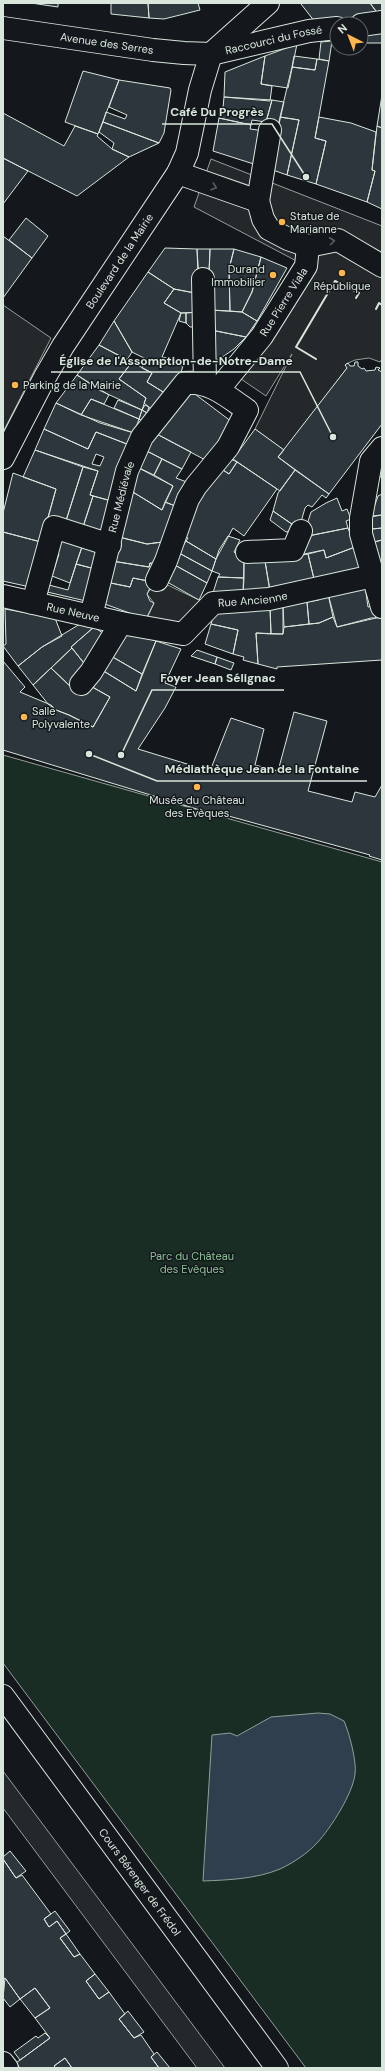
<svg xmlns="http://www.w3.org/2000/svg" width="385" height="2071" font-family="'DM Sans',sans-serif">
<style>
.green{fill:#1a2d24;stroke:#939e99}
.parking{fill:#24282b;stroke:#939e99}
.water{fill:#2f3f4d;stroke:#939e99}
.building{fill:#2c363c;stroke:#d8e6dc;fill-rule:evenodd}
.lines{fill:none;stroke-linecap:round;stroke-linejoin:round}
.minor-casing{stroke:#d8e6dc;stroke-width:24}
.minor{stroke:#14181c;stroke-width:22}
.wall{stroke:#d8e6dc;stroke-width:2}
.oneway{stroke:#59605f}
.poi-dot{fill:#ffb74d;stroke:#14181c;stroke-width:1.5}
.labels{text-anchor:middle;stroke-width:3;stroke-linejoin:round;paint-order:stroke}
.street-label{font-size:11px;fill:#d8e6dc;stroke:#14181c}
.poi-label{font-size:11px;fill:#d8e6dc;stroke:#14181c;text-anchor:start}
.park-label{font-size:11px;fill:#8ac095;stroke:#14181c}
.leader{fill:none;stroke:#d8e6dc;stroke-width:1.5}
.callout-dot{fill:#d8e6dc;stroke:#14181c;stroke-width:1.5}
.callout-label{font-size:12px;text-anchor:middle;font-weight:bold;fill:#d8e6dc;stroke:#14181c;stroke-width:3;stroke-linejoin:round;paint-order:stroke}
</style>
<rect width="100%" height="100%" fill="#14181c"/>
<path class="green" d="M3,755l379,107v1206h-76l-303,-405z"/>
<path class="parking" d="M211,159l171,67v133l-2,3 -11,-4 -14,2 -9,4 1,4 -63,82 -29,-21 37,-75 -26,42 -25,-17 65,-113 -112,-59z
M3,305l48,33 -48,94z
M157,580l42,20 14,3 -30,31 -40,-7 11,-24 -7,-9z
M3,1771l222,297h-28l-194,-260z"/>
<path class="water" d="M318,1713l12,1 14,7c5,11 13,41 11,53 -2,19 -24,54 -38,69 -9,10 -24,20 -37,26 -24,10 -52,11 -77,12l9,-146 18,-2 7,3 34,-19z"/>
<path class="building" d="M31,3h27v4z
M111,3h37l1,15 -38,-4z
M148,3h50l2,7 -36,9 -15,-1z
M303,3h67l8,11 -63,8 -14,-18z
M370,3h12v10l-4,1z
M382,31v12h-21v-9z
M332,41l-3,20 -10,-2 2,-17z
M297,44l-9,44 -27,-4 4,-28z
M265,56l-4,28 11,2 -2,15 -46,-4 1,-25z
M294,56l23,3 -2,11 -23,-3z
M317,59l12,2 -14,77 11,3 -10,43 -29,-9 12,-55 -19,-3 12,-50 23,3z
M83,71l36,9 -21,54 -33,-12z
M119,80l51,8 1,2 -7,43 -5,10 -56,-21 3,-10 19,7 2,-4 -18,-8z
M382,95v33l-5,-2z
M224,97l48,3 -6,22 -14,-2 -1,5 -32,-7 4,-10z
M272,100l12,2 -5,22 -13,-2z
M3,113l61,33 11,-20 23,8 -1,2 15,13 17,8 -52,39 -74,-38z
M280,117l19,3 -12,55 -17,-6z
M319,117l32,6 25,9 -4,38 3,1 -8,31 -51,-18 10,-43 -11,-3z
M219,118l32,7 -1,4 15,2 -5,35 -47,-15z
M103,122l56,21 -30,14 -17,-8 2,-6 -15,-11z
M377,126l5,2v81l-15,-7 8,-31 -3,-1z
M3,158l25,13 -25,33z
M26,218l22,18 -16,22 -23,-18z
M3,236l29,22 -29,40z
M165,248l32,1 3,45 -26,-5 -26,-17z
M197,249h13l-1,28 -11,-1z
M210,249h24l-5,20 1,42 -20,-1 -2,-17z
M234,249l27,8 -9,35 -10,20 -12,-1 -1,-42z
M261,257l26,11 -30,53 -15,-9 10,-20z
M148,272l26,17 -10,14 17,10 -19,44 14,3 -1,5 -29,-6 -14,-7 -18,-31z
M174,289l26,5v18l-19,1 -17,-10z
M210,310l32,2 15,9 -11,16 -35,-7z
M200,312l2,15h-12l-4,-4v-10z
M181,313h5v10l-7,-2z
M114,321l18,31 -5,8 -28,-15z
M211,330l35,7 -12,12 -16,11 -4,-1z
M99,345l33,17 -13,17 27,19 -4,12 -43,-20 -22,-15z
M146,359l37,7 -5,16 -10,13 -21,-13 5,-9 -10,-5z
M132,362l20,11 -5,9 21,13 -14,16 -10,-8 2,-5 -27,-19z
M355,362h3v4l4,3 2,-1 2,3 9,-1 1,-3 4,1 -2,2 4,2v52l-53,70 -51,-37 69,-89 -2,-3 3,-2 2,3h4z
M77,375l32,20 -5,9 -13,-5 -10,16 -25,-12z
M187,388l45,34 -23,40 -56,-30z
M91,399l48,20 -5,14 -53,-18z
M118,400l24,10 -3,9 -25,-11z
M56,403l44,20 34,10 -2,13 -36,-14 -8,17 -44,-20z
M145,405l4,2 -2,6 -5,-3z
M142,410l5,3 -4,8 -4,-2z
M44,429l44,20 8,-17 36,14 -17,56 -25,-7 8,-24 -63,-21zM96,454l8,3 -4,9 -8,-2z
M255,429l29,21 -6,7 17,13 -15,21 -47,-32z
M153,432l38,20 -9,17 -39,-20z
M143,449l19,10 -8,16 -19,-9z
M35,450l48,17 -18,57 -17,-6 8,-29 -33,-12z
M162,459l20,10 -6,9 16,6 -9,25 -18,-7 8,-16 -19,-11z
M221,460h12l4,2 -8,12 -12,-8z
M237,462l40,27 -33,47 -11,-8 -17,31 -30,-18 2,-3 -10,-4 39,-68 12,8z
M382,465v12h-2l-1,-6z
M135,466l38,20 -11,24 -34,-21z
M83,467l15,4 -8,24 3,1 -11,34 -17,-6z
M295,470l34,24 -3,4 -4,-3 -10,12 -4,-2 -3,3 -6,21 -26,-18 5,-18z
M13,473l43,16 -15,53 -38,-10v-19z
M128,489l34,21 3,-8 18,7 -13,32 -23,3 -28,-7z
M382,494v21l-11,1 7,-20z
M93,496l22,6 -10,35 -23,-7z
M337,498l5,13 5,-2 4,10 -5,2 2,7 -45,9 8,-25 15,-9z
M273,511l26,18 -13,3 -16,-12z
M382,515v13l-10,1 -2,-12z
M348,528l7,19 -29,11 -2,-8 -25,5 4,-18z
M382,528v12l-8,2 -2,-13z
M3,532l38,10 -11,45 -27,-6z
M61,535l23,6 -14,42 -18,-7 7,-22 -4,-2z
M228,536l12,4 -6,12 10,8v18l-26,-1 2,-3 -8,-3 7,-21z
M119,537l28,7 23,-3 -9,24 -11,-2 -1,4 -37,-6z
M382,540v31l-8,-29z
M84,541l17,6 -6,22 -19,-5z
M186,541l30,18 -4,12 -33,-18z
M355,547l7,21 -47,15 -7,-29 16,-4 2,8z
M179,553l33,18 -5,12 -34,-19z
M308,554l7,29 -45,8 -5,-30z
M244,560l21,1 5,30 -27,3z
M112,561l37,6 1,-4 11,2 -8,17 -20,-4 -3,9 -24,-5z
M76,564l19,5 -9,32 -39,-9 2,-7 19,5z
M173,564l34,19 -8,17 -39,-22z
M218,577l26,1 -1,16 -31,2z
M133,578l20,4 -6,12 3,7 4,2 -8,16 -44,-16 4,-21 24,5z
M365,586l3,21 6,-1 2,12 -39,9 -9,-33z
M328,594l5,23 -14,6 -10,1 -2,-22 12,-2 -1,-3z
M307,602l2,22 -25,3 -1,-21z
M283,606v28h-12l-1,-27z
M270,607l1,27 -15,-1 2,31 -15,-4 1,-3 -11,-3 5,-24 -27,-6 4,-13z
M5,609l50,9 7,18 -20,11 -24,19 -15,-20 3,-2z
M333,617l4,10 34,-9h11v42l-105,7v2l-19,-5 -2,-31 27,1 1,-7 35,-4z
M80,624l14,3 -23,20 1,1 -21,20 -18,17 -15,-19 24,-19z
M211,624l27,6 -5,24 -28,-10z
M94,627l13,9 -20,31 -16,-20z
M127,631l29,10 -14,33 -31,-18z
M156,641l25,8 -16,34 11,4 -11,21 -27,41 72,22 21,-53 33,11 -9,36 23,6 16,-59 33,9 -19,70 44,11 3,-10 20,5 7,-12v75l-13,-4 1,-1 -156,-43 -1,2 -210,-64v-89l22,26 -5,5 31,13 5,5 13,5 24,12 17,-30 -23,-13 15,-14 34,21z
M72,648l15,19 -16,20 -20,-19z
M197,650l20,7 -2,7 -24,-8z
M111,656l31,18 -6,17 -34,-21z
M217,657l17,6 -3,7 -16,-6z
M51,668l20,19 16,-3 23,13 -17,30 -24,-12 -13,-5 -8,-6 -15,-19z
M10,1851l16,20 -10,7 -13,-19v-2z
M3,1859l13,19 6,-3 29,39 -7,5 5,8 8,-6 9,13 -6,4 14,19 6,-3 15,20 -9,7 13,18 10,-7 16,22 -6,5 15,19 7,-3 13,19 -3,3 8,11h-87l-7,-10 -11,8 2,2h-36l-4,-5 34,-25 -15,-20 15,-10 -15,-20 -15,11 -15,-21 -2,1z
M55,1911l15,20 -4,3 -9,-13 -8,6 -5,-8z
M66,1934l14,20 -6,3 -14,-19z
M95,1974l14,18 -10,7 -13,-18z
M5,1978l15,21 -10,8 -7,-9z
M35,1988l15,20 -15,10 -15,-19z
M128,2011l16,21 -10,6 -15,-19z
M45,2033l5,5 -30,22 -6,-8 22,-16 2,2z
M157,2052l13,16h-11l-8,-11z
M65,2058l7,10h-16l-2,-2z"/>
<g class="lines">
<defs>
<g id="minor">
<path d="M361,25l21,-3"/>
<path id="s1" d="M3,28l150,22 31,3 27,1 98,-23 28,-3"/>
<path d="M212,53l56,-50"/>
<path d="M178,173l80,28 5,18 6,10 19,10 20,7 30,-6 44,26"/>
<path d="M258,201l12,-71"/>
<path d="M203,279l2,104"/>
<path id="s2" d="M218,390l44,-54 44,-70 2,-20"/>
<path d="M382,448l-11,13 -10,57v16l21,73"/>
<path id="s3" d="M3,458l42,-81 18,-31 115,-173 9,-20 13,-63 11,-36"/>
<path d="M247,552l46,-2 8,-19"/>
<path id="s4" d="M3,596l118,27 62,11 30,-31 56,-4 104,-23"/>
<path d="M33,603l21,-76 56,18"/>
<path id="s5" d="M91,616l36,-145 15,-34 43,-54c24,-3 43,14 62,27l-19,37 -32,39 -8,13 -22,62 -9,19"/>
<path d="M81,684l10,-12 30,-49"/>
<path id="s6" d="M3,1696l274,372"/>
<path d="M3,2063l4,5"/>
</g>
</defs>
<use href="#minor" class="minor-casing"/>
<use href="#minor" class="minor"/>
<path class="wall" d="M376,309l3,-6 3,2
M316,359l-20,-12 39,-66 24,12 -3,5"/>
</g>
<defs><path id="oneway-chevron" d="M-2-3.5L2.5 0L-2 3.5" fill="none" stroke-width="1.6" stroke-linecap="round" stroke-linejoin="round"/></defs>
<g class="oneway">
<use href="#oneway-chevron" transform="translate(214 187) rotate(19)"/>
<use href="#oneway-chevron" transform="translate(332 241) rotate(-7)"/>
</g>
<g class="poi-dot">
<circle cx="282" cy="222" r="4"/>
<circle cx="342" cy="273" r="4"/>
<circle cx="273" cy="275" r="4"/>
<circle cx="15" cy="385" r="4"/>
<circle cx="24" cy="717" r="4"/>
<circle cx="197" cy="787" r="4"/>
</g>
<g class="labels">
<g class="street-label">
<text dy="4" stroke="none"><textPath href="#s1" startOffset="274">Raccourci du Fossé</textPath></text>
<text dy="4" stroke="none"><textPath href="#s1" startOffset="105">Avenue des Serres</textPath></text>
<text dy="4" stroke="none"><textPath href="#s3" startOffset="229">Boulevard de la Mairie</textPath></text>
<text dy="4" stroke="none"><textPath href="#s2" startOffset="110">Rue Pierre Viala</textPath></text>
<text dy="4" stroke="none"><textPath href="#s5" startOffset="123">Rue Médiévale</textPath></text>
<text dy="4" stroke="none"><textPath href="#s4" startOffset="267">Rue Ancienne</textPath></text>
<text dy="4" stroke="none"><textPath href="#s4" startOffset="72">Rue Neuve</textPath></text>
<text dy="4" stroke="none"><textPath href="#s6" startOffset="231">Cours Bérenger de Frédol</textPath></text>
</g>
<g class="poi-label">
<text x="290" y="220">Statue de<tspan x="290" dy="13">Marianne</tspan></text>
<text x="265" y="273" text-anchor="end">Durand<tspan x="265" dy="13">Immobilier</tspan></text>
<text x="342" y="290" text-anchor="middle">République</text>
<text x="23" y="389">Parking de la Mairie</text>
<text x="32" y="715">Salle<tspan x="32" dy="13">Polyvalente</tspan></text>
<text x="197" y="804" text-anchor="middle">Musée du Château<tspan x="197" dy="13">des Evèques</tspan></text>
</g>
<g class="park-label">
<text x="192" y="1260">Parc du Château<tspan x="192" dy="13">des Evêques</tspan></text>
</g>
</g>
<path class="leader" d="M306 177L272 124H162M333 437L300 372H51M121 755L152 690H284M89 754L157 781H367"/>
<g class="callout-dot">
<circle cx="306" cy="177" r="4"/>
<circle cx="333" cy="437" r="4"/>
<circle cx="121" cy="755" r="4"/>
<circle cx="89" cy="754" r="4"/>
</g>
<g class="callout-label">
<text x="217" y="116">Café Du Progrès</text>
<text x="176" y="365">Église de l'Assomption-de-Notre-Dame</text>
<text x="218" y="682">Foyer Jean Sélignac</text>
<text x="262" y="773">Médiathèque Jean de la Fontaine</text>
</g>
<rect width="385" height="2071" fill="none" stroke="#d8e6dc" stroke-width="8"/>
<g transform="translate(349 36) rotate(318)"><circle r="19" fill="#14181c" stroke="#626a69"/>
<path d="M0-3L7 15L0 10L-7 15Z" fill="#ffb74d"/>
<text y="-6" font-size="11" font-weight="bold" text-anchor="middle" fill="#d8e6dc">N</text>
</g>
</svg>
